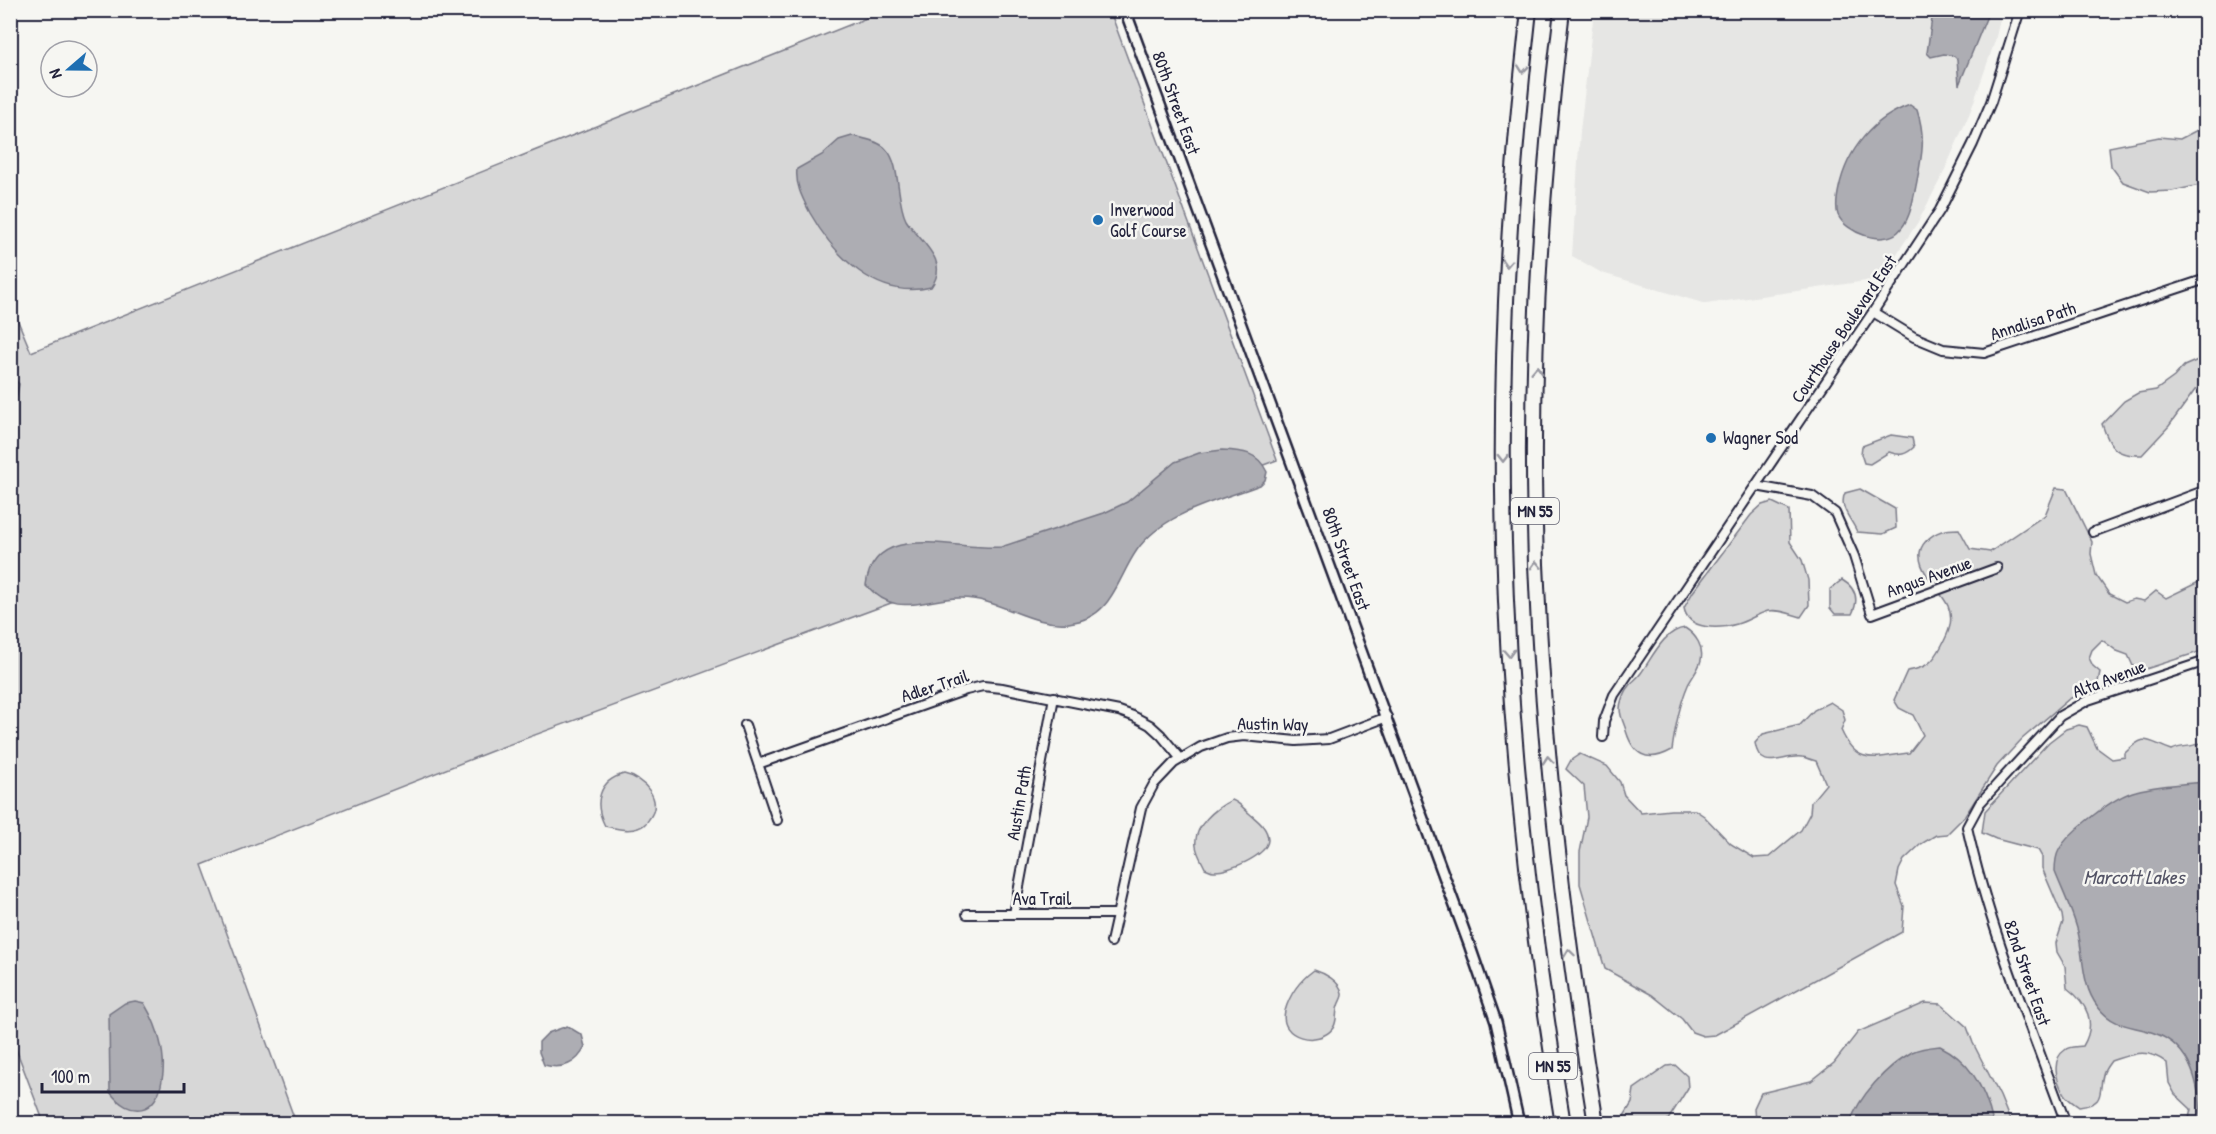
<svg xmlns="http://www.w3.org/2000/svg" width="2216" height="1134" font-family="'Patrick Hand',sans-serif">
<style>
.built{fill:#e6e6e4}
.green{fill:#d7d7d7;stroke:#7c7c89;stroke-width:1.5}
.water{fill:#adadb3;stroke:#757583;stroke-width:1.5}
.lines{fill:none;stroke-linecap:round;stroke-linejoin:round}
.minor-casing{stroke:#22223b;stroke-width:12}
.tertiary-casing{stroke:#22223b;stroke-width:14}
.motorway-casing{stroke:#22223b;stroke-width:18}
.minor{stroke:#f6f6f2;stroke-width:8}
.tertiary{stroke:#f6f6f2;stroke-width:9}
.motorway{stroke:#f6f6f2;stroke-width:14}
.oneway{stroke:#9797a0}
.poi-dot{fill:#1f6fb2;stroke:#f6f6f2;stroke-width:2}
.labels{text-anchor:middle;stroke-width:5;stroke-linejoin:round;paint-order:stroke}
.shield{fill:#f6f6f2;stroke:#626272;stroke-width:1.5}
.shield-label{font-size:16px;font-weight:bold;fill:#22223b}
.street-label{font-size:18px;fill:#22223b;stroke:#f6f6f2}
.poi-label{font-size:18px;fill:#22223b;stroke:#f6f6f2;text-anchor:start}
.water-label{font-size:20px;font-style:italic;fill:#535365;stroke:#f6f6f2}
</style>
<rect width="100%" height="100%" fill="#f6f6f2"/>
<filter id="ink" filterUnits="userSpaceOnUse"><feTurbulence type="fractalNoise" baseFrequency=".0167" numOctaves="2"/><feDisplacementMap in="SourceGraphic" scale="12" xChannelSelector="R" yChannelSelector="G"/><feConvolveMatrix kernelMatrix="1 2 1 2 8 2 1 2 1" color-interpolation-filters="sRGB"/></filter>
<g filter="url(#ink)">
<path class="built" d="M1594,11h408l-7,30 -24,69 -28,64 -25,48 -38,57 -174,25 -104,-31 -30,-17 8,-125z"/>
<path class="green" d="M884,11h226l167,449 -780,289 -295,116 94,258h-252l-34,-90v-731l21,50z
M2205,126v58l-33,7 -22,1 -27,-10 -12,-16 -2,-19 50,-10 21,2z
M2205,357v30l-10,3 -26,36 -27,29c-27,1 -32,-7 -40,-31l22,-23 14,-8 18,-3 18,-13 10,-11z
M1891,435l21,3 2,9c-8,8 -14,9 -25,5l-19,12 -6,-1 -3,-9 1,-8z
M2056,488l10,1 26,53 -1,12 5,21 13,19 16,8 9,-3 10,2 12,-10 10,7 39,-19v71l-62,20 -10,-4 -5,-11 -11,-4 -15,-11 -10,10 -3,8 4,8 7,6 -3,15 -28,12 -47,40 -25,27 -32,50 -18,18 -11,1 -15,9 -17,16 -5,10 -3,15 8,21 -2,26 -187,103 -12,1 -11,-4 -10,-13 -30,-24 -47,-26 -25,-85v-32l7,-35 -3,-31 -18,-17 5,-9 9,-6 27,12 13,16 4,13 17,18 30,-3h24l9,6 27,28 23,14 15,-1 32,-27 9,-17 1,-11 15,-18 -10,-23c-5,-1 -10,-4 -14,-4 -18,-3 -42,17 -47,-14l8,-9 37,-9 14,-15 16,-8 12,8 3,10 -4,10c16,37 35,27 68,23l14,-18 -10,-20 -14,-7 -5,-8 13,-29c19,-3 26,-8 35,-26 7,-13 12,-25 6,-39 -8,-18 -42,-44 -22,-65 10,-10 19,-12 33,-12l11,20 20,3 55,-37z
M1860,489l35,20 1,19 -13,6 -26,-2c-5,-13 -19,-24 -12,-39z
M1772,502l17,8 1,32 12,18 6,20 1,25 -8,12c-11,-3 -22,-8 -33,-6 -11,3 -20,10 -31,13 -17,5 -49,7 -53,-16l9,-16 58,-77 11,-10z
M1842,580c14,8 17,20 10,34h-17l-5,-6v-19z
M1685,628c11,7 19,19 16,32 -2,9 -9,17 -13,25 -9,21 -13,43 -16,65 -25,14 -40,5 -47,-23 -2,-5 -5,-12 -5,-18 0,-6 4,-18 8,-22 3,-5 9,-8 13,-14 11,-15 23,-43 44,-45z
M2079,725l8,2 10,21 15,11 13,-2v-4c22,-22 22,-11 47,-3 12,-6 20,-1 32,-9l1,-7v389h-17l3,-14 -16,-15 -6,-11 -2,-20c-21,-16 -34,-9 -56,-2 -3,4 -7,9 -8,14 -5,19 3,28 -24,32 -5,-4 -11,-7 -15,-13 -7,-12 -14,-34 1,-44 4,-4 13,-3 18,-4 14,-23 4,-43 -16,-58l-2,-22 -8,-14 -1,-9 7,-21 -1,-7 -20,-47v-11l-4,-7 -42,-11 -14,-6 3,-22 64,-69 17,-13z
M624,774c20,4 40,26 25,45 -2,4 -7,8 -11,9 -10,4 -23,0 -33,-2 -12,-23 -6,-46 19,-52z
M1232,800c8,3 12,9 18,14 8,7 18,14 18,26 -1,16 -40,32 -54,31 -3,0 -6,-2 -9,-3 -3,-7 -8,-14 -9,-22 -3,-20 20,-38 36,-46z
M1314,970c10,3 26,11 28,23 1,5 -3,8 -4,13 -3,7 0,15 -5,22 -14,19 -55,11 -48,-17 5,-18 14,-30 29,-41z
M1925,1003l16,1 26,23 6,16 27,53 11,27h-256l-1,-15 7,-15 50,-12 23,-18 24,-31z
M1675,1065l12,11 1,12 -22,35h-40l-2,-7 8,-13 2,-14 33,-23z"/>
<path class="water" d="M1933,11h56l-30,74 -2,-26 -3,-3 -10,-2 -13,3 -4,-4z
M1910,105l7,5c10,30 4,50 -2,81 -3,14 -6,31 -17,41 -16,14 -52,1 -60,-17 -3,-8 -1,-18 1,-27 8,-38 34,-70 71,-83z
M852,136c10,2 27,5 34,13 15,15 10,52 20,71 13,21 45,40 25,67 -55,14 -97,-32 -121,-74 -7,-14 -15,-28 -13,-44l25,-14 17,-15z
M10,375l9,9 -3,16 -5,1z
M1222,450c21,1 36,2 45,22l-2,8 -5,5c-42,16 -96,27 -123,65 -21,30 -24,68 -68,73 -39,4 -71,-26 -110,-25 -38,1 -62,21 -93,-13 8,-66 91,-34 135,-38l103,-34 23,-11 48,-40 24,-9z
M2205,782l1,341 -5,1c-1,-36 -8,-78 -47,-91 -23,-8 -40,-5 -56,-26 -17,-22 -14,-50 -20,-75 -5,-20 -15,-40 -23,-60 0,-7 0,-15 4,-22 10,-19 56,-54 77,-59 22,-6 46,-7 69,-9z
M135,1001l9,2c13,21 23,52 18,77 -5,34 -32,39 -52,12l-1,-78 16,-11z
M567,1026l15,9 3,12c-8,17 -23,23 -41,18l-5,-13v-10l9,-9z
M1940,1046c31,15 46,45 53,77h-143c9,-27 36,-56 62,-71 8,-4 18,-5 28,-6z"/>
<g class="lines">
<defs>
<path id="minor" d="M1873,312l41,25 29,12 41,4 222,-74
M1756,486l56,10 23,17 19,43 18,58 125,-46
M2093,532l113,-42
M745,725l32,95
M1603,737l1,-16 10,-26 259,-383 67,-102 33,-66 18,-42 29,-92
M758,764l208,-74 17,-4 19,2 117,23 14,5 17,9 11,10 20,24
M967,914h150
M1014,914l40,-217
M1111,942l30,-134 13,-24 20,-21 27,-16 26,-9 17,-2 52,5 33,-2 58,-22
M2070,1124l-6,-6c-35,-95 -75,-191 -97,-291l13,-24 80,-87 28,-16 118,-39"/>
<path id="tertiary" d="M1125,10l344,934 27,78 23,102"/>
<path id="motorway" d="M1529,10c-20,177 -30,355 -25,533 5,195 27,388 59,581
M1562,10c-25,204 -35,412 -23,617 9,167 30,332 57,497"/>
</defs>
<use href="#minor" class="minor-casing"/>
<use href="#tertiary" class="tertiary-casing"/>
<use href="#motorway" class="motorway-casing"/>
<use href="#minor" class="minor"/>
<use href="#tertiary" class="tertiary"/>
<use href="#motorway" class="motorway"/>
</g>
<defs><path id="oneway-chevron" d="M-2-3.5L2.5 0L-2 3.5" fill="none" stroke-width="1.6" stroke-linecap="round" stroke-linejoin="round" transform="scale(1.5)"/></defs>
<g class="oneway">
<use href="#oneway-chevron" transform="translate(1523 69) rotate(96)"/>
<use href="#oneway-chevron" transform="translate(1507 263) rotate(92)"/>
<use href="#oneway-chevron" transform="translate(1537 370) rotate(-88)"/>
<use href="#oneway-chevron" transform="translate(1503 458) rotate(90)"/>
<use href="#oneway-chevron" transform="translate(1536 565) rotate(-92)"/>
<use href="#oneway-chevron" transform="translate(1509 653) rotate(87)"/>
<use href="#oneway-chevron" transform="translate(1548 760) rotate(-95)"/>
<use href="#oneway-chevron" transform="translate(1569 953) rotate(-98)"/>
</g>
</g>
<g class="poi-dot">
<circle cx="1098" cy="220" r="6"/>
<circle cx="1711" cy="438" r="6"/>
</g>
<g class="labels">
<g class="shield">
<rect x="1511" y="498" width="48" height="26" rx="4.5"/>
<rect x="1529" y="1053" width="48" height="26" rx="4.5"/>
</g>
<g class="shield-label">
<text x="1535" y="517">MN 55</text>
<text x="1553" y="1072">MN 55</text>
</g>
<g class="street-label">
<text transform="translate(1176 103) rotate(70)" y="6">80th Street East</text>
<text transform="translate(2033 321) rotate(-18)" y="6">Annalisa Path</text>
<text transform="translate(1844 329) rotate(-56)" y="6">Courthouse Boulevard East</text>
<text transform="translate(1346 559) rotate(70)" y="6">80th Street East</text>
<text transform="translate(1929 577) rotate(-20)" y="6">Angus Avenue</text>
<text transform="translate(2109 679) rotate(-21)" y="6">Alta Avenue</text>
<text transform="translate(935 686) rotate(-18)" y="6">Adler Trail</text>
<text transform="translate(1273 724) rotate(1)" y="6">Austin Way</text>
<text transform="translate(1019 803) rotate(-80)" y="6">Austin Path</text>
<text x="1042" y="905">Ava Trail</text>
<text transform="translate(2027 973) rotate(71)" y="6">82nd Street East</text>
</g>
<g class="poi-label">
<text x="1110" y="216">Inverwood<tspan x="1110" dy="21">Golf Course</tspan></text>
<text x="1723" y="444">Wagner Sod</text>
</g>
<g class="water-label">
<text x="2134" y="884">Marcott Lakes</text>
</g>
</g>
<rect width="2216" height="1134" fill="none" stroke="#f6f6f2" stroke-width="36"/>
<rect x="18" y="18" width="2180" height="1098" fill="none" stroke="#22223b" stroke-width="2" filter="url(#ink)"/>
<g transform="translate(69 69) rotate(250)"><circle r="28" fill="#f6f6f2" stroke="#a1a1a9" stroke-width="1.5"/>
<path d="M0-4.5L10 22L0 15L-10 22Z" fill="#1f6fb2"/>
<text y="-9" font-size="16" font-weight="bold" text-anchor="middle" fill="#22223b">N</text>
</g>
<path d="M42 1083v9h142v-9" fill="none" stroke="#22223b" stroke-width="3"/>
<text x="51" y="1083" font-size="18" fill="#22223b" stroke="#f6f6f2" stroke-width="4.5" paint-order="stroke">100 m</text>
</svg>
